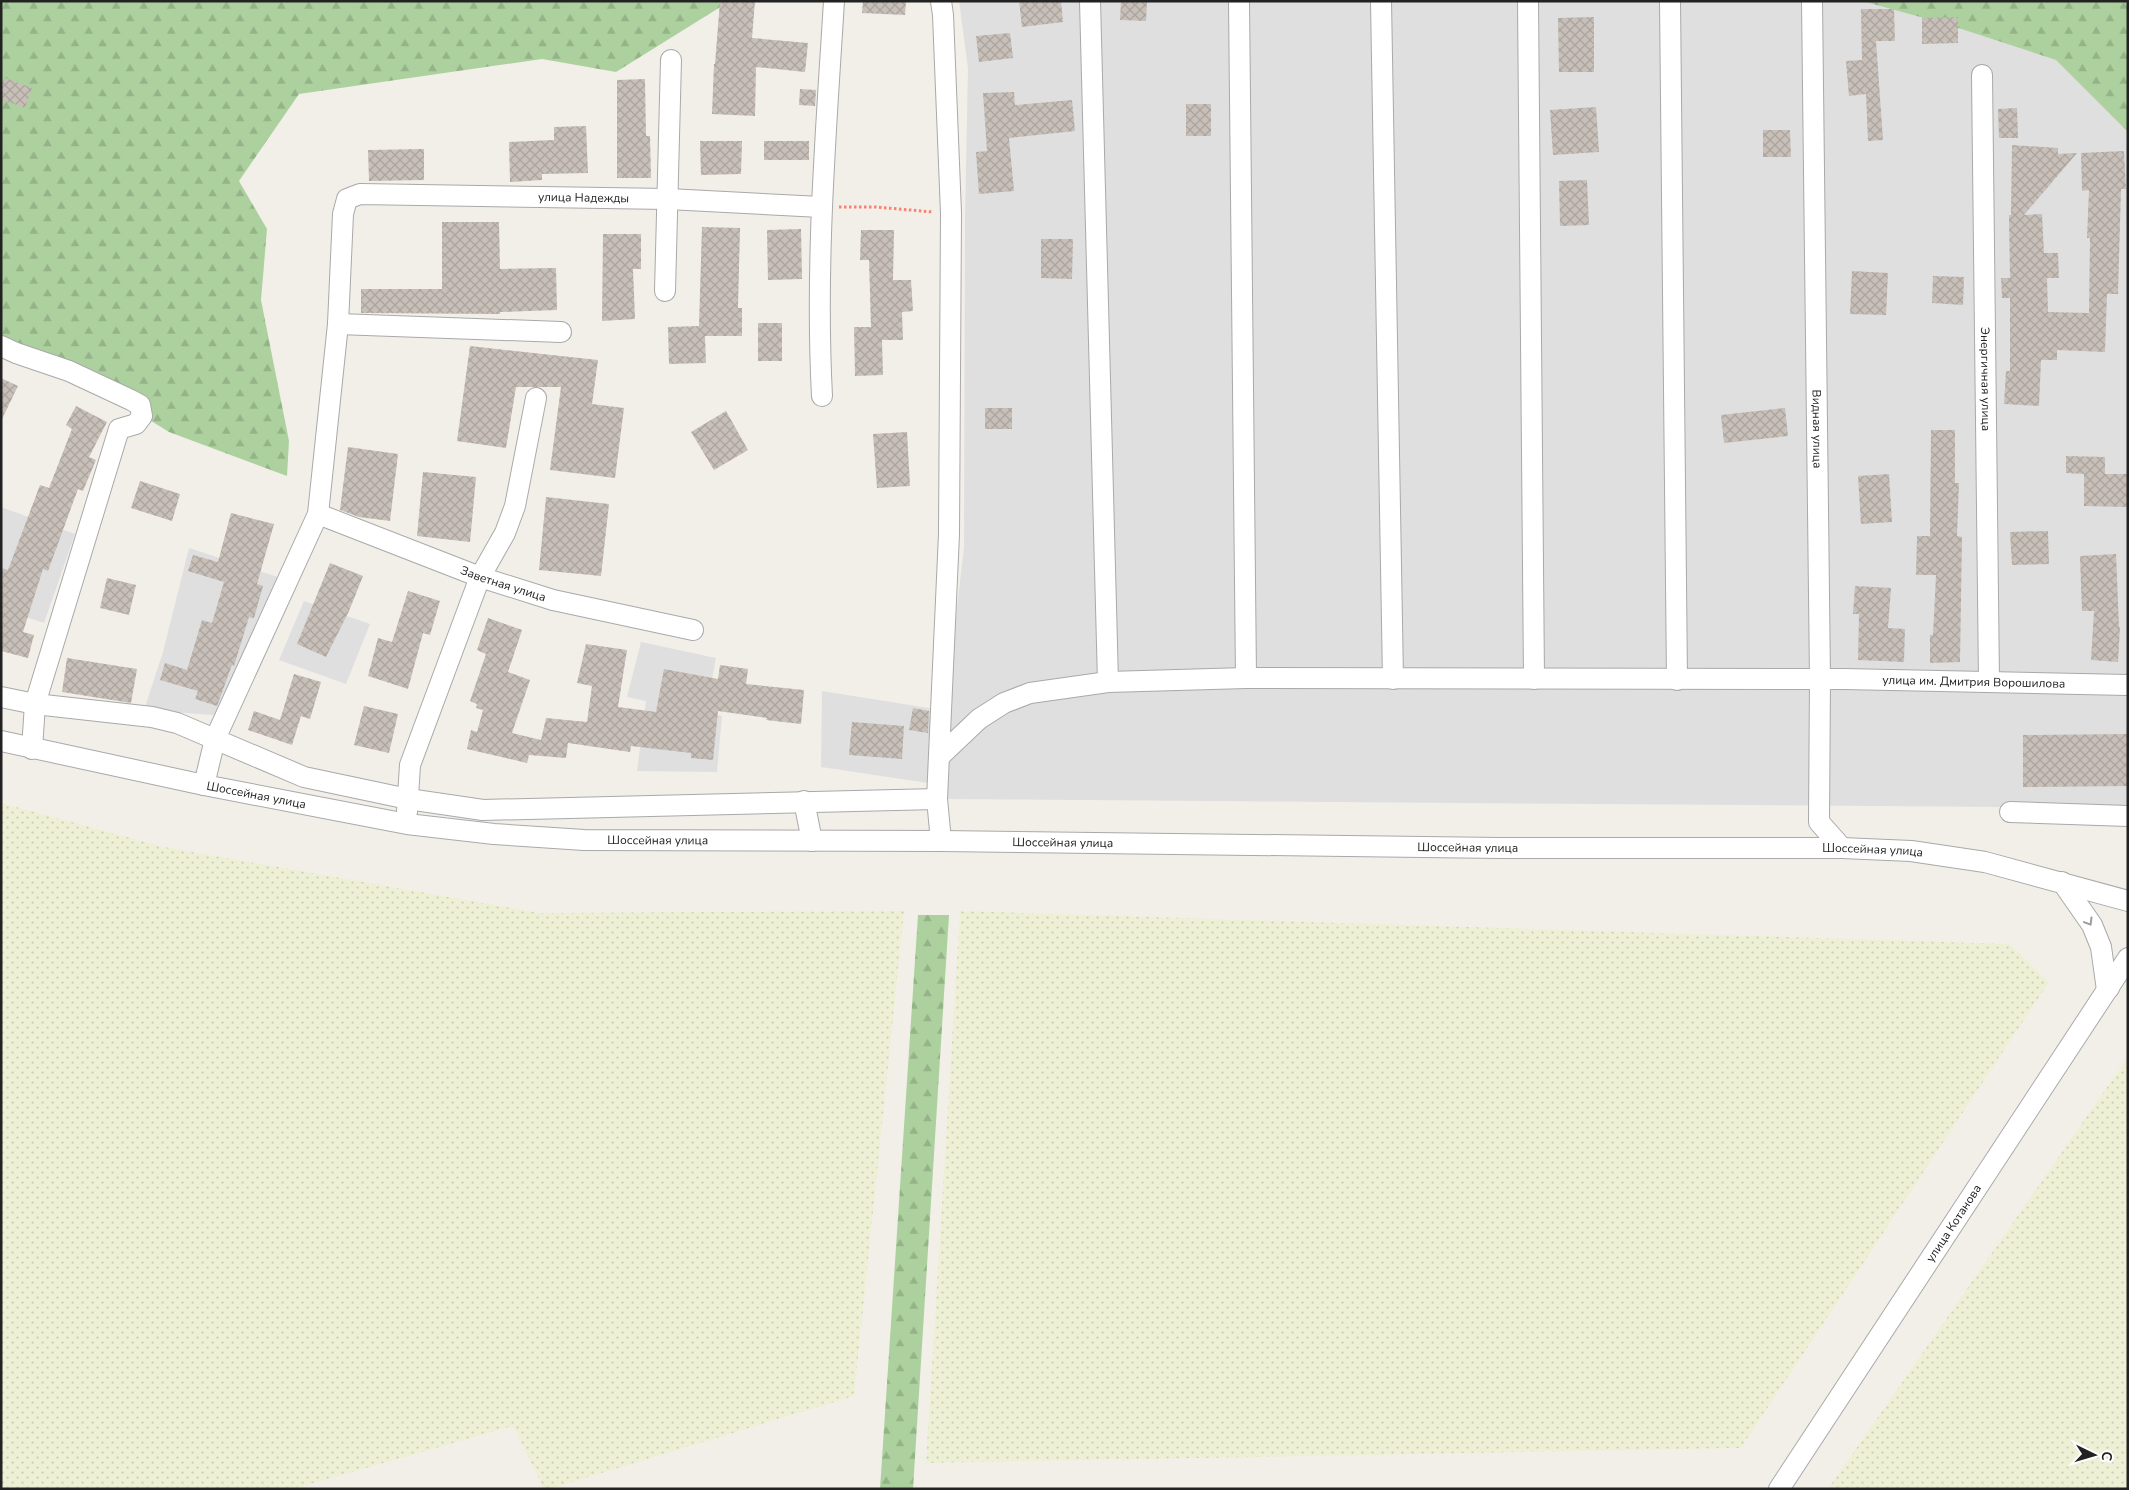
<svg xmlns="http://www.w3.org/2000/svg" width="2129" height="1490" font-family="'Nunito Sans',sans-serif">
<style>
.residential{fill:#e0dfdf}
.farmland{fill:url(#farmland-dots)}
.forest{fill:url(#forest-firs)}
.building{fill:url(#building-cross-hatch)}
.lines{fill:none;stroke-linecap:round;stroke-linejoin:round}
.minor-casing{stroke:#a9a9a9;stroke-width:22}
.path{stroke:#fa8072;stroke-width:3;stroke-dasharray:2.5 2.5;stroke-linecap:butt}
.minor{stroke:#fff;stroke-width:20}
.oneway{stroke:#9c9c9c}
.labels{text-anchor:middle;stroke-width:4;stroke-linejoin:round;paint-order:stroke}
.street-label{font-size:12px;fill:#222;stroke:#fff}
</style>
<defs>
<pattern id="farmland-dots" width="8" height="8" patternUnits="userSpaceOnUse" patternTransform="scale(1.25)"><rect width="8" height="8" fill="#eef0d5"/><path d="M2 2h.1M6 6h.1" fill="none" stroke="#ccceb7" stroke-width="1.8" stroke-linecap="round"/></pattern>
<pattern id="forest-firs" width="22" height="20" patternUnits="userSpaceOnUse" patternTransform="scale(1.25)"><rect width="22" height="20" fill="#add19e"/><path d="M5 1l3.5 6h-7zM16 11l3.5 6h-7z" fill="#95b388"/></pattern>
<pattern id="building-cross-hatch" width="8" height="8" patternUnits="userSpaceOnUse" patternTransform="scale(1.25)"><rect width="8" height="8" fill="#c7bfb8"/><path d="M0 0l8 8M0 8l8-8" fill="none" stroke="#aba49e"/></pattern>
</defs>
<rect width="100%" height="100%" fill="#f2efe9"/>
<path class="residential" d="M959,1h903l87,24 107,35 72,72v676l-1191,-9 3,-43 24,-209 1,-329 3,-150z
M1,507l74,27 -31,89 -43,-14z
M189,548l95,31 -57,137 -83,-6 19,-58z
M304,601l66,23 -24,60 -67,-24z
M641,642l75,16 -10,53 16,5 -5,56 -80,-1 9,-70 -19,-4z
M822,691l113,18 -7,74 -107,-16z"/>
<path class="farmland" d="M1,803l163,44 376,66 364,-2 -50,485 -305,93h-5l-31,-63 -220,63h-292z
M960,911l1050,33 39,38 -308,466 -815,15z
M2128,1057v432h-300z"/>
<path class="forest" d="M1,1h729l-114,71 -74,-13 -243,35 -60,87 28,48 -6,71 28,141 -2,35 -118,-44 -131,-81 -37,-16z
M1862,1h266v131l-72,-72 -107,-35z
M918,915h31l-36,574h-33z"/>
<path class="building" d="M720,1h35l-3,37 56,5 -3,29 -49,-5 -1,49 -43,-2 2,-50h1z
M863,1h43l-1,14 -43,-2z
M1019,1h42l2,21 -41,5z
M1121,1h26l-1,20 -26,-1z
M1861,9h33l1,32h-19l7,99 -15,1 -2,-47 -17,2 -3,-35 16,-1z
M1594,17v55h-35l-1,-54z
M1958,17v26l-36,1v-26z
M1010,33l3,25 -34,4 -3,-26z
M5,78l27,10 -7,20 -24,-9v-10z
M645,79l1,57h4l1,42h-34v-98z
M800,89l16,1 -1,16 -16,-1z
M1014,92l1,13 57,-5 3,31 -66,7 5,53 -35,3 -3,-42 11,-1 -4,-58z
M1186,104h25v32h-25z
M1596,107l3,45 -46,3 -3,-45z
M2017,108l1,30h-19l-1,-29z
M586,126l2,47 -46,1v6l-32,2 -1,-40 45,-2v-13z
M1763,130h27l1,27h-28z
M700,141h42l-1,33 -40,1z
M764,141h45v19h-45z
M2012,145l46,3v6l19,-1 -53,62 18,-1 2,39h14l1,25h-12l1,34 41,1 1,-75h-3l2,-48 -7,1 -1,-38 43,-2 2,38h-5l-3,105h-11l-2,58 -48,-2v10h-16l-2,46 -35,-2 2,-33h4v-73h-8l-1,-20h9l-1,-63h2z
M424,149v31l-55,1 -1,-31z
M1587,180l2,45 -29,1 -1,-45z
M442,222h57l1,47 56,-1 1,42 -57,2v2l-139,-1v-24h81z
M702,227l38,1 -2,80h4v28h-37l1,27 -37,1 -1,-37 31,-1z
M801,229l1,50 -34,1 -1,-50z
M861,230h33l-1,50h18l2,31 -11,1 1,28h-21l1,35 -28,1 -1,-49h17l-2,-67h-9z
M603,234h38v35h-8l2,50 -33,2z
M1041,239h32l-1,40 -31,-1z
M1852,271l36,2 -2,42 -36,-1z
M1933,276l31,1 -1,28 -31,-2z
M758,323h24v38h-24z
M470,346l128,14 -6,44 32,4 -9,70 -65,-8 11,-83h-45l-10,61 -49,-7z
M1,378l17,8 -17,35z
M76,406l31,16 -18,35 7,3 -13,31 -5,-2 -30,82 -5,-2 -20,63 11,3 -6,23 -27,-7v-83l7,2 32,-85 9,3 23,-59 -6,-4z
M985,408h27v21h-27z
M1785,408l3,28 -64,7 -3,-28z
M726,411l22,39 -34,20 -23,-38z
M1931,430h24v53h4l-2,53 5,1 -2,125 -30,1v-28h3l3,-60h-20l1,-39h13z
M907,432l3,54 -33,2 -4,-54z
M348,447l50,7 -8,67 -31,-4 -19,-7z
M2066,456l39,1v17h23v33l-44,-1v-32l-18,-1z
M423,472l53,5 -6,65 -53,-6z
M1889,474l3,48 -31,2 -3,-48z
M140,481l40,13 -8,27 -41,-13z
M546,497l63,7 -8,72 -62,-6z
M231,513l43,11 -17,60 6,2 -9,32 -5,-1 -15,49 -2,-1 -15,41 -22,-7 3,-8 -38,-11 5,-17 22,7 15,-50 10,3 12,-41 -36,-11 5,-16 25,7z
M2048,531l1,33 -37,1 -2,-33z
M2116,554l3,73h1l-2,35 -27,-2 3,-49h-12l-2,-55z
M330,563l33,13 -14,35 -23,46 -29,-13z
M107,578l29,7 -7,30 -29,-7z
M1855,586l36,2 -3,40 17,1 -1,33 -46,-2 1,-46h-6z
M408,591l32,10 -10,34 -7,-2 -15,56 -40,-13 10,-38 14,4z
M488,618l34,12 -14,42 22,8 -18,53 29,7 5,-22 41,4 5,-36 -15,-3 9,-39 41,6 -9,57 38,5 8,-43 54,10 2,-14 28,4 -2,15 58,6 -3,34 -35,-4 1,-2 -49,-7 -5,49 -22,-2v-5l-60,-7 -1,6 -62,-9 -2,15 -37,-3 -2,8 -60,-14 4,-19 6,2 6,-22 -7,-2 1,-4 -7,-3 16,-47 -9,-4z
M67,658l70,11 -6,34 -69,-11z
M294,674l27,8 -11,37 -9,-3 -9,29 -44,-15 6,-19 26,9z
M364,706l34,8 -9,39 -35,-8z
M913,708l16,3 -1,22 -19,-3z
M852,722l52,4 -2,33 -53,-4z
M2128,734v52l-105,1v-52z"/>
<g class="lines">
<defs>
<g id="minor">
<path d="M1090,1l18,681"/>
<path d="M1239,1l7,677"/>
<path d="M1381,1l12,678"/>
<path d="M1528,1l6,678"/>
<path d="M1670,1l7,679"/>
<path id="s1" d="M1812,1l8,678 -1,143 23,26"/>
<path id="s2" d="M1982,75l7,606"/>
<path d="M665,291l6,-231"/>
<path d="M338,324l223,8"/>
<path d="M1,346l15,7 53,18 62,29 9,5 2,11 -6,8 -17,5 -84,275 -3,45"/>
<path d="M822,396c-7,-132 4,-264 12,-395"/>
<path id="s3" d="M318,514l162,63 73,23 140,30"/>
<path d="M1,697l34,7 117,13 25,6 127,54 104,22 75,11 454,-11"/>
<path id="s4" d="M1,741l203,44 203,39 87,10 90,6 357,1 559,7h342l69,3 74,11 143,39"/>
<path id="s5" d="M940,756l39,-37 25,-16 26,-10 78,-11 138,-4 598,1 284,6"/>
<path id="s6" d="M204,785l11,-46 103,-225 20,-190 5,-110 4,-15 13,-5 308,5 153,8"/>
<path d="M804,801l8,40"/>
<path d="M407,812l3,-47 70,-188 25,-44 10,-27 21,-108"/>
<path d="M2010,812l118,4"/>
<path d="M941,841l-4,-42 12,-265 2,-321 -8,-198 -2,-14"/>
<path d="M2062,882l30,43 9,22 6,43 2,-2"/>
<path id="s7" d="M1779,1489l349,-531"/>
</g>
</defs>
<use href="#minor" class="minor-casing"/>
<path class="path" d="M839,207h37l57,5"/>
<use href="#minor" class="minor"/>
</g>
<defs><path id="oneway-chevron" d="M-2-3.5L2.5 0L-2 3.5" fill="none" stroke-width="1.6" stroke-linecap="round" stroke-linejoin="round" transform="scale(1.25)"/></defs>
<use class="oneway" href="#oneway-chevron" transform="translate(2089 922) rotate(59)"/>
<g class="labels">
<g class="street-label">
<text dy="4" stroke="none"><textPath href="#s6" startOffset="849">улица Надежды</textPath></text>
<text dy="4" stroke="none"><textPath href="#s2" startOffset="304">Энергичная улица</textPath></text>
<text dy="4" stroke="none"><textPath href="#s1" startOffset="428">Видная улица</textPath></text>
<text dy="4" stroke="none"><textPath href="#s3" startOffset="198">Заветная улица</textPath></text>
<text dy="4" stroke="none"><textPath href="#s5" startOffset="1056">улица им. Дмитрия Ворошилова</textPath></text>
<text dy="4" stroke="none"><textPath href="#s4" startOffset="261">Шоссейная улица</textPath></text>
<text dy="4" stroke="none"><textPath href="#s4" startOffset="666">Шоссейная улица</textPath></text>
<text dy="4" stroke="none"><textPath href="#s4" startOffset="1071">Шоссейная улица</textPath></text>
<text dy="4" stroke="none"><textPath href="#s4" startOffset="1476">Шоссейная улица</textPath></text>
<text dy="4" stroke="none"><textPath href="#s4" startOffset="1881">Шоссейная улица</textPath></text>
<text dy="4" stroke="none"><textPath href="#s7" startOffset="318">улица Котанова</textPath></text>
</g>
</g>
<rect width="2129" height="1490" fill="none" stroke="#222222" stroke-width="5"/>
<g transform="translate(2094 1455) rotate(95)" stroke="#ffffff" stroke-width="4" paint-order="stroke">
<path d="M0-4L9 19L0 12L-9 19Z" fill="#222222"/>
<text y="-8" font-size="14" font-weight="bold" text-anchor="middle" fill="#222222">С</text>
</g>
</svg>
